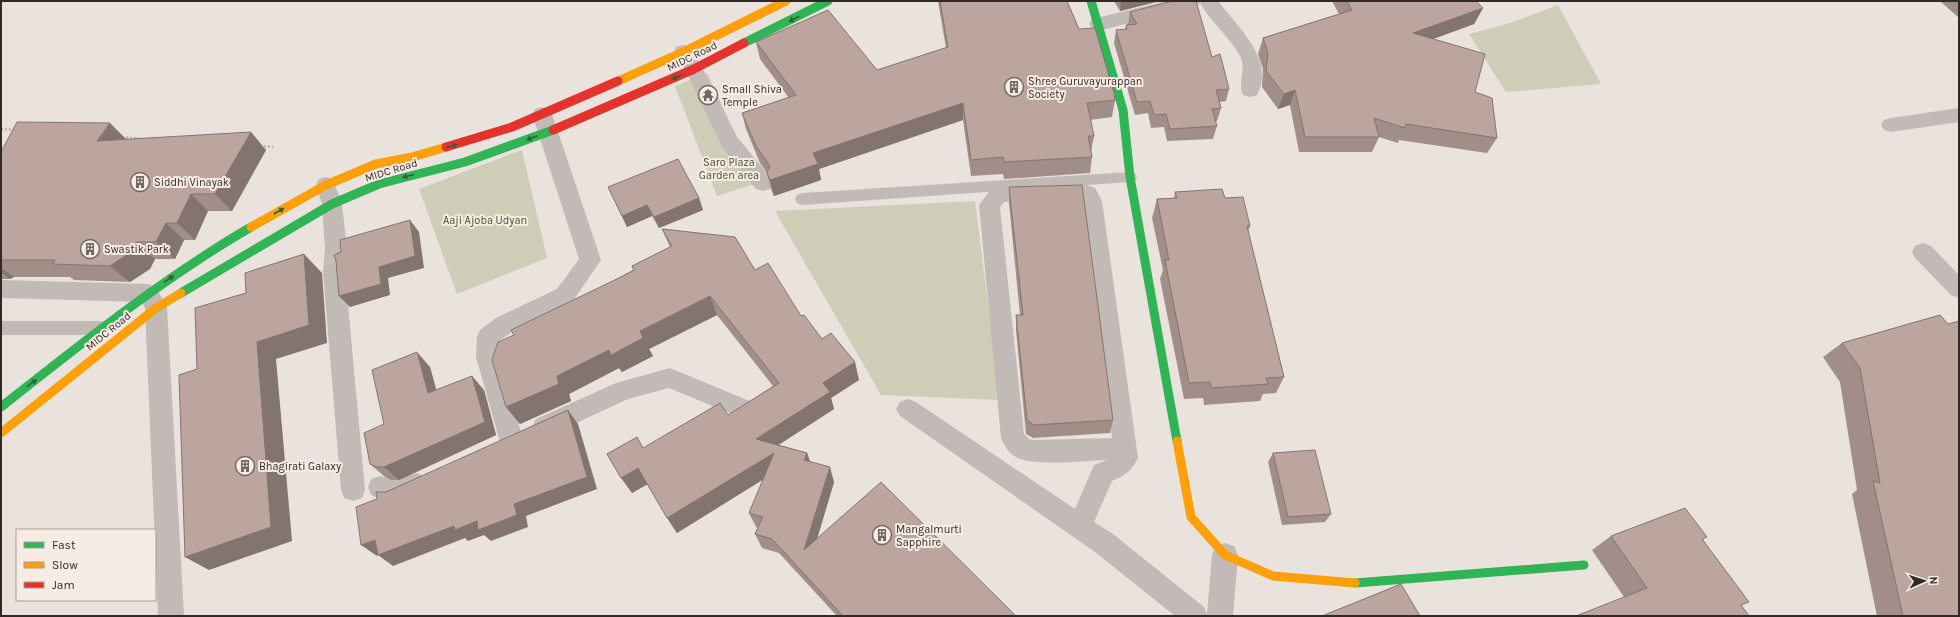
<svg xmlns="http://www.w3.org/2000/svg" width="1960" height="617" font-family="Karla,sans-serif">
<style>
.green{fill:#cdcdb8}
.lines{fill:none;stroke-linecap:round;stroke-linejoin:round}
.street-tunnel{stroke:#c5bdb8;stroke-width:22;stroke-dasharray:22 11;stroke-linecap:butt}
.path{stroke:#bab3af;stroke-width:2.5;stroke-dasharray:2 2;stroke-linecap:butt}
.lane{fill:#c2bab6;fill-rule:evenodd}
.street{fill:#c2bab6;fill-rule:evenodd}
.fast{stroke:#30b455;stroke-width:9}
.slow{stroke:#ff9f0a;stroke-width:9}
.jam{stroke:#e5322d;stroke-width:9}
.wall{fill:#a28e89}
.shaded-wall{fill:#84746f}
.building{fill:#bca59f;stroke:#84746f}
.oneway{fill:#316039}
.labels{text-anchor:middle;stroke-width:4;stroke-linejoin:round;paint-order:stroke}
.street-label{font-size:11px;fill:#322826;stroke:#f7ece3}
.poi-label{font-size:11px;fill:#322826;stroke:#f7ece3;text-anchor:start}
.park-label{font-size:11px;fill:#454e2b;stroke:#f7ece3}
</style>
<rect width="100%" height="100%" fill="#eae2dd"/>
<path class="green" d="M1558,5l43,79 -95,8 -37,-58 41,-11z
M707,73l51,110 -41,13 -42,-110z
M522,150l25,108 -90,36 -38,-105z
M975,201l25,199 -119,-5 -106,-184z"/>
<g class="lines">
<path class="street-tunnel" d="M334,272l2,-23"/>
<path class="path" d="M1,129l14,1
M122,137l23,2
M260,146l13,1"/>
<path class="lane" d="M1130,172l5,1 2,4 -2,4 -5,1 -328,23 -5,-2 -2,-4 2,-4 5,-2z
M1,321h100l5,2 5,7 -3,5 -5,2 -5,-2h-97z"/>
<path class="street" d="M1166,1h52c19,25 58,59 39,94l-7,2 -7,-2c-6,-11 4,-27 -3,-39 -11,-20 -29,-34 -40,-53l-2,2 -6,2 -94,24 -6,-2 -3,-5 3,-5z
M683,45l7,2 13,22 34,68 33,40 3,6 -3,6 -7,2 -7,-2 -34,-42 -36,-76 -12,-19 2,-5z
M542,107l7,2 3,5 49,146 -28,41 -61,31 -13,9 -1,16 26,85 -4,8 -8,3 -8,-3 -4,-8 -24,-85 1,-20 3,-7 16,-12 61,-29 22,-30 -47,-145 3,-5z
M1959,108v14l-68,10 -7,-2 -3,-5 3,-5 7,-2z
M326,177l7,2 9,25 5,45 -3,6 -8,3 -8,-3 -3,-6 -3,-45 -6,-19 3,-6z
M1081,183l14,5 7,13 36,257c-6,13 -14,18 -26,23l-18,41 19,12 91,73 3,7 5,-59 4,-9 9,-3 9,3 4,9 -5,61h-58l-80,-64 -195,-136 -4,-7 4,-7 8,-3 8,3 159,107 19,-44 13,-5c-21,1 -77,7 -93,-4 -6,-4 -10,-12 -13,-18l-22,-233 13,-17 7,-2zM1081,200l31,238 -78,2 -5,-1 -5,-5 -24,-227 4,-5z
M1923,243l8,3 28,29v23l-8,-3 -36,-37 -3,-6 3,-6z
M334,263l8,3 3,6 20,218 -3,8 -9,3 -9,-3 -3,-8 -18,-218 3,-6z
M1,280l147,4 8,3 11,21 17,308h-26l-13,-308 -3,-6 -141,-4z
M670,368l82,34 4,7 -4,7 -8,3 -75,-31 -41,11 -84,39 -8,-3 -4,-8 4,-8 80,-36z
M416,473l9,3 3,8 -3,8c-22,10 -31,14 -54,3l-3,-8 3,-8 9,-3 10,3h8z"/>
<path class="fast" d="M1091,1l32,109 7,67 47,264
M744,43l84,-42
M181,293l151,-89 47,-20 86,-22 88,-32
M1,407c81,-64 161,-128 250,-180
M1355,583l229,-18"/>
<path class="slow" d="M618,81l65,-29 103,-51
M251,227l75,-42 50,-21 36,-7 34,-10
M1,433l155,-125 25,-15
M1177,441l14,76 34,38 48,21 82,7"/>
<path class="jam" d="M553,130l141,-61 50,-26
M446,147l66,-20 106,-46"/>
</g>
<path class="wall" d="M938,1h129l12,28 36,71 -3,17 -22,3 4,16 -3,16v1l1,4 -2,16 -86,6 -1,-5 -32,2 -8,-56 -144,49 2,11 -47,16 -3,-7 -4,-16 -7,-10 -14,-34 -4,-16 47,-15 -29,-39 -4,-17 121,28 69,-22z
M1114,1h46l-40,10z
M1332,1h144l7,7 -9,16 -41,15 42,53 22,46 -10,15 -88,-13 -1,3 -19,-6 -7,15h-73l-9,-47 -12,4 -16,-22 1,-18 -5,-15 5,-16 76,-24z
M1940,1h19v17z
M1130,12l82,45 17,32 -3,12 -7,1 2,6 -4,13h-2l2,5 -4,13 -46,2 -3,-14 -13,1 -3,-15 -13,2 -21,-72 2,-13h9l1,-5 2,-1z
M126,139l140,11 -34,61h-24l-13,29h-11l-9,19h-20l-5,10 -20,13 -56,-2 -4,-3h-56l-4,2h-9v-127z
M608,187l91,11 4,12 -44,18 -7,-12 -25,11z
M1009,187l104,233 -3,13 -77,5 -7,-4 -10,-104v-15h4l-11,-112z
M1175,192l50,6 25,28 -2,5 36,146 -8,16 -13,1 -3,7 -56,4 -1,-7 -19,1 -24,-120 3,-9 -11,-52 5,-19 17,-1z
M662,229l93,41 67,69 37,41 -28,18 3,11 -56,36 29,8 3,8 24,21 -17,56 199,78h-179l-58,-63 -17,-5 -7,-14 3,-6 -2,-1 -7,-14 14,-34 -86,54 -30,-49 -15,9 5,-56 6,11 85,-33 45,-29 -56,-71 -68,34 4,7 -31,16 -3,-4 -50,26 2,7 -51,23 -14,-17 8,-72 119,-65 -1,-4 38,-19z
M1948,324l11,292h-82l-25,-122 5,-4 -17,-108 -17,-25 19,-14z
M430,367l6,23h48l12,45 -97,45h-8l-6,-3 -15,-13z
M1273,453l58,61 -6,8 -43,3 -14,-63z
M1611,536l96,1 -4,2 38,67 -117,-9 -32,-47z"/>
<path class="shaded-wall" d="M1121,1h39l-40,10z
M1483,8l-9,16 -68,25 7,-16z
M1295,90l-5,15 -12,4 6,-15z
M963,103v17l-144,49 2,11 -47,16 -4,-16 43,-27z
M110,123l18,18h-31z
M251,132l15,18 -34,61 -17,-17z
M191,194l17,17 -13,29 -18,-17z
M699,198l4,12 -44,18 -5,-11z
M647,205l5,11 -25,11 -5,-11z
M410,220l9,12 5,36 -36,10 2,17 -40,12 -11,-11 40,-29z
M166,223l18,17 -9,19 -19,-17z
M136,242l19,17 -5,10 -20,13 -20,-16z
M304,254l18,19 5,70 -51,16 16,182 -83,29 -24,-13 72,-215z
M1,268l13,9 -4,2 -9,-7z
M710,296l7,19 -68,34 4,7 -31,16 -3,-4 -50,26 2,7 -51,23 -14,-17 51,-31 83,-45z
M417,352l13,15 11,40 -13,-14z
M855,362l4,18 -28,18 3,11 -71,46 -7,-16 67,-56z
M472,376l12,14 12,45 -97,45 -15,-13z
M568,410l10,14 19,65 -71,27 2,11 -37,14 -7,-6 -16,6 -3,-3 -72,28 -15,-11 -1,1 -16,-11 14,-5 79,-14 60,-22z
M774,453l6,16 -103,64 -10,-15z
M807,453l5,15 -8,-8z
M830,467l4,15 -24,81 -6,-13z
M638,468l10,16 -16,9 -11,-15z"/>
<path class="building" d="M940,1h127l12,28 16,-1 19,65 1,7 -28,3 7,33h-6l4,21 -88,5 -1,-5 -32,3 -8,-57 -150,50 5,11 -48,16 -3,-7 3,-7 -14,-20 -14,-33 54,-18 -40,-53 72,-32 49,60 71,-23z
M1173,1h23l16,56 8,-3 9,35 -13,1 5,18 -9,1 5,17 -47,3 -4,-15 -12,1 -4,-14 -13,1 -21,-72 11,-1 -1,-4 11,-1 -7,-12z
M1347,1h129l7,7 -70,25 72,21 -10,38 17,6 5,40 -91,-14 -1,4 -31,-10 5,19h-74l-10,-47 -11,4 -18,-23 2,-18 -5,-15 89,-28z
M17,122l93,1 -13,18 154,-9 -36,62h-24l-14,29h-11l-10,19h-20l-5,10 -21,14 -57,-2 2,-4h-54v-108z
M678,159l21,39 -45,19 -7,-12 -25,11 -14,-29z
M1082,185l31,235 -79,5 -7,-5 -11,-105h7l-14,-128z
M1222,189l3,9 18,-1 7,29h-3l37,151 -18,1 2,6 -57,4 -1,-6 -21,1 -24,-123h4l-12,-61 20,-1 -2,-6z
M410,220l5,36 -36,11 2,17 -42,12 -3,-35 -2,-6 7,-3 -1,-12z
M662,229l73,8 20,33 13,-7 33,53 3,-1 18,24 9,-6 24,29 -32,21 7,9 -74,47 51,14 -3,7 26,7 -26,83 77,-68 135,134h-173l-71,-77 -17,-5 8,-17 -14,-4 25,-60 -107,65 -29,-50 -17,10 -14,-24 30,-17 6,11 77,-45 8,12 51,-32 -69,-87 -70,35 3,7 -32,17 -2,-5 -52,26 2,8 -53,23 -14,-47 6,-18 16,-7 -3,-5 112,-54 11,-6 -2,-4 40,-20z
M304,254l5,71 -52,17 14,185 -86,30 -6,-182 18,-6 -2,-61 51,-15 -1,-20z
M1940,315l8,9 11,-3v295h-56l-30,-135 7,2 -20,-115 -18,-25z
M417,352l11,41 44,-17 13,46 -101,45h-7l-7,-3 -6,-31 20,-9 -12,-54z
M568,410l19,67 -73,27 3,11 -39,15 -1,-9 -22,9 -1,-4 -76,29 -3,-15 -14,5 -5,-38 21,-8 -1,-7h10z
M1315,450l16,64 -43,3 -15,-64z
M1685,508l22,29 -5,2 47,63 -8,3 8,11h-173l71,-28 -36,-52z
M1401,584l19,32h-98z"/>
<defs><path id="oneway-solid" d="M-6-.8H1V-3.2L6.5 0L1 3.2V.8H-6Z"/></defs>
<g class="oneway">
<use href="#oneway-solid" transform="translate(794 19) rotate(153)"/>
<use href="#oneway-solid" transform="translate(677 77) rotate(156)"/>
<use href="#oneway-solid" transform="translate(532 138) rotate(159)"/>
<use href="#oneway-solid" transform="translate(452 146) rotate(-16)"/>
<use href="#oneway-solid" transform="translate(408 176) rotate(166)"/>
<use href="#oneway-solid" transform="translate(279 211) rotate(-30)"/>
<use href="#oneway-solid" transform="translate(169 279) rotate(-34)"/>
<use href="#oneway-solid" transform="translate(32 383) rotate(-38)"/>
</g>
<defs>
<symbol id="building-ring" viewBox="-11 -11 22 22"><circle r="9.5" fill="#f7ece3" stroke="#726966" stroke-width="1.5"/><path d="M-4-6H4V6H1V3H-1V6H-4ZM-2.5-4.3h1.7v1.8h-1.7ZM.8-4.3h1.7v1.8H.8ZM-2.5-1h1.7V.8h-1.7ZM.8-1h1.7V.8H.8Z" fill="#726966"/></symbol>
<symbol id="temple-ring" viewBox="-11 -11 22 22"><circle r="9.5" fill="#f7ece3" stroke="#726966" stroke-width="1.5"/><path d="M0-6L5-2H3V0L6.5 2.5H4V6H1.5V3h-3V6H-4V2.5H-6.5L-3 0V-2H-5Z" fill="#726966"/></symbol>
</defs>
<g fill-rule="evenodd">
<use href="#building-ring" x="1003" y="76" width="22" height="22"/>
<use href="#temple-ring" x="697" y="84" width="22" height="22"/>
<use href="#building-ring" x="129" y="171" width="22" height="22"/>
<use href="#building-ring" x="79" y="238" width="22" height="22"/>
<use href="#building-ring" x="234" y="455" width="22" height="22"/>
<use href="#building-ring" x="871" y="524" width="22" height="22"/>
</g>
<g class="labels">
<g class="street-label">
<text transform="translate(692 56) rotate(-26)" y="4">MIDC Road</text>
<text transform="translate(391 170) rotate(-17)" y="4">MIDC Road</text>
<text transform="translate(108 331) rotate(-39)" y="4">MIDC Road</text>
</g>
<g class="poi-label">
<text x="1028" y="85">Shree Guruvayurappan<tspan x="1028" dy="13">Society</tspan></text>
<text x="722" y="93">Small Shiva<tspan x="722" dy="13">Temple</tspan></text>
<text x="154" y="186">Siddhi Vinayak</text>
<text x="104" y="253">Swastik Park</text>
<text x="259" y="470">Bhagirati Galaxy</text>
<text x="896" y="533">Mangalmurti<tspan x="896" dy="13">Sapphire</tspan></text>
</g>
<g class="park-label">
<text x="729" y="166">Saro Plaza<tspan x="729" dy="13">Garden area</tspan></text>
<text x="485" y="224">Aaji Ajoba Udyan</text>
</g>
</g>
<rect width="1960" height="617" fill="none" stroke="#322826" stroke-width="4"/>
<rect x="16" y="529" width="140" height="72" fill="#f7ece3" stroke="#a89e97"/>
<rect x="24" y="542" width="20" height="6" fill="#30b455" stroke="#a89e97"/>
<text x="52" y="549" font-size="12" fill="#322826">Fast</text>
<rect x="24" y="562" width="20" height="6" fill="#ff9f0a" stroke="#a89e97"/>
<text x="52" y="569" font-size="12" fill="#322826">Slow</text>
<rect x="24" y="582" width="20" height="6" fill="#e5322d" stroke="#a89e97"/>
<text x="52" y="589" font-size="12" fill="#322826">Jam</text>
<g transform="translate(1924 581) rotate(87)" stroke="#f7ece3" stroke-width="3" paint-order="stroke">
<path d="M0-3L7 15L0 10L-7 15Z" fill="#322826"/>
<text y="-6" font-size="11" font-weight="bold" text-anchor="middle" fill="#322826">N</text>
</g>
</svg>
